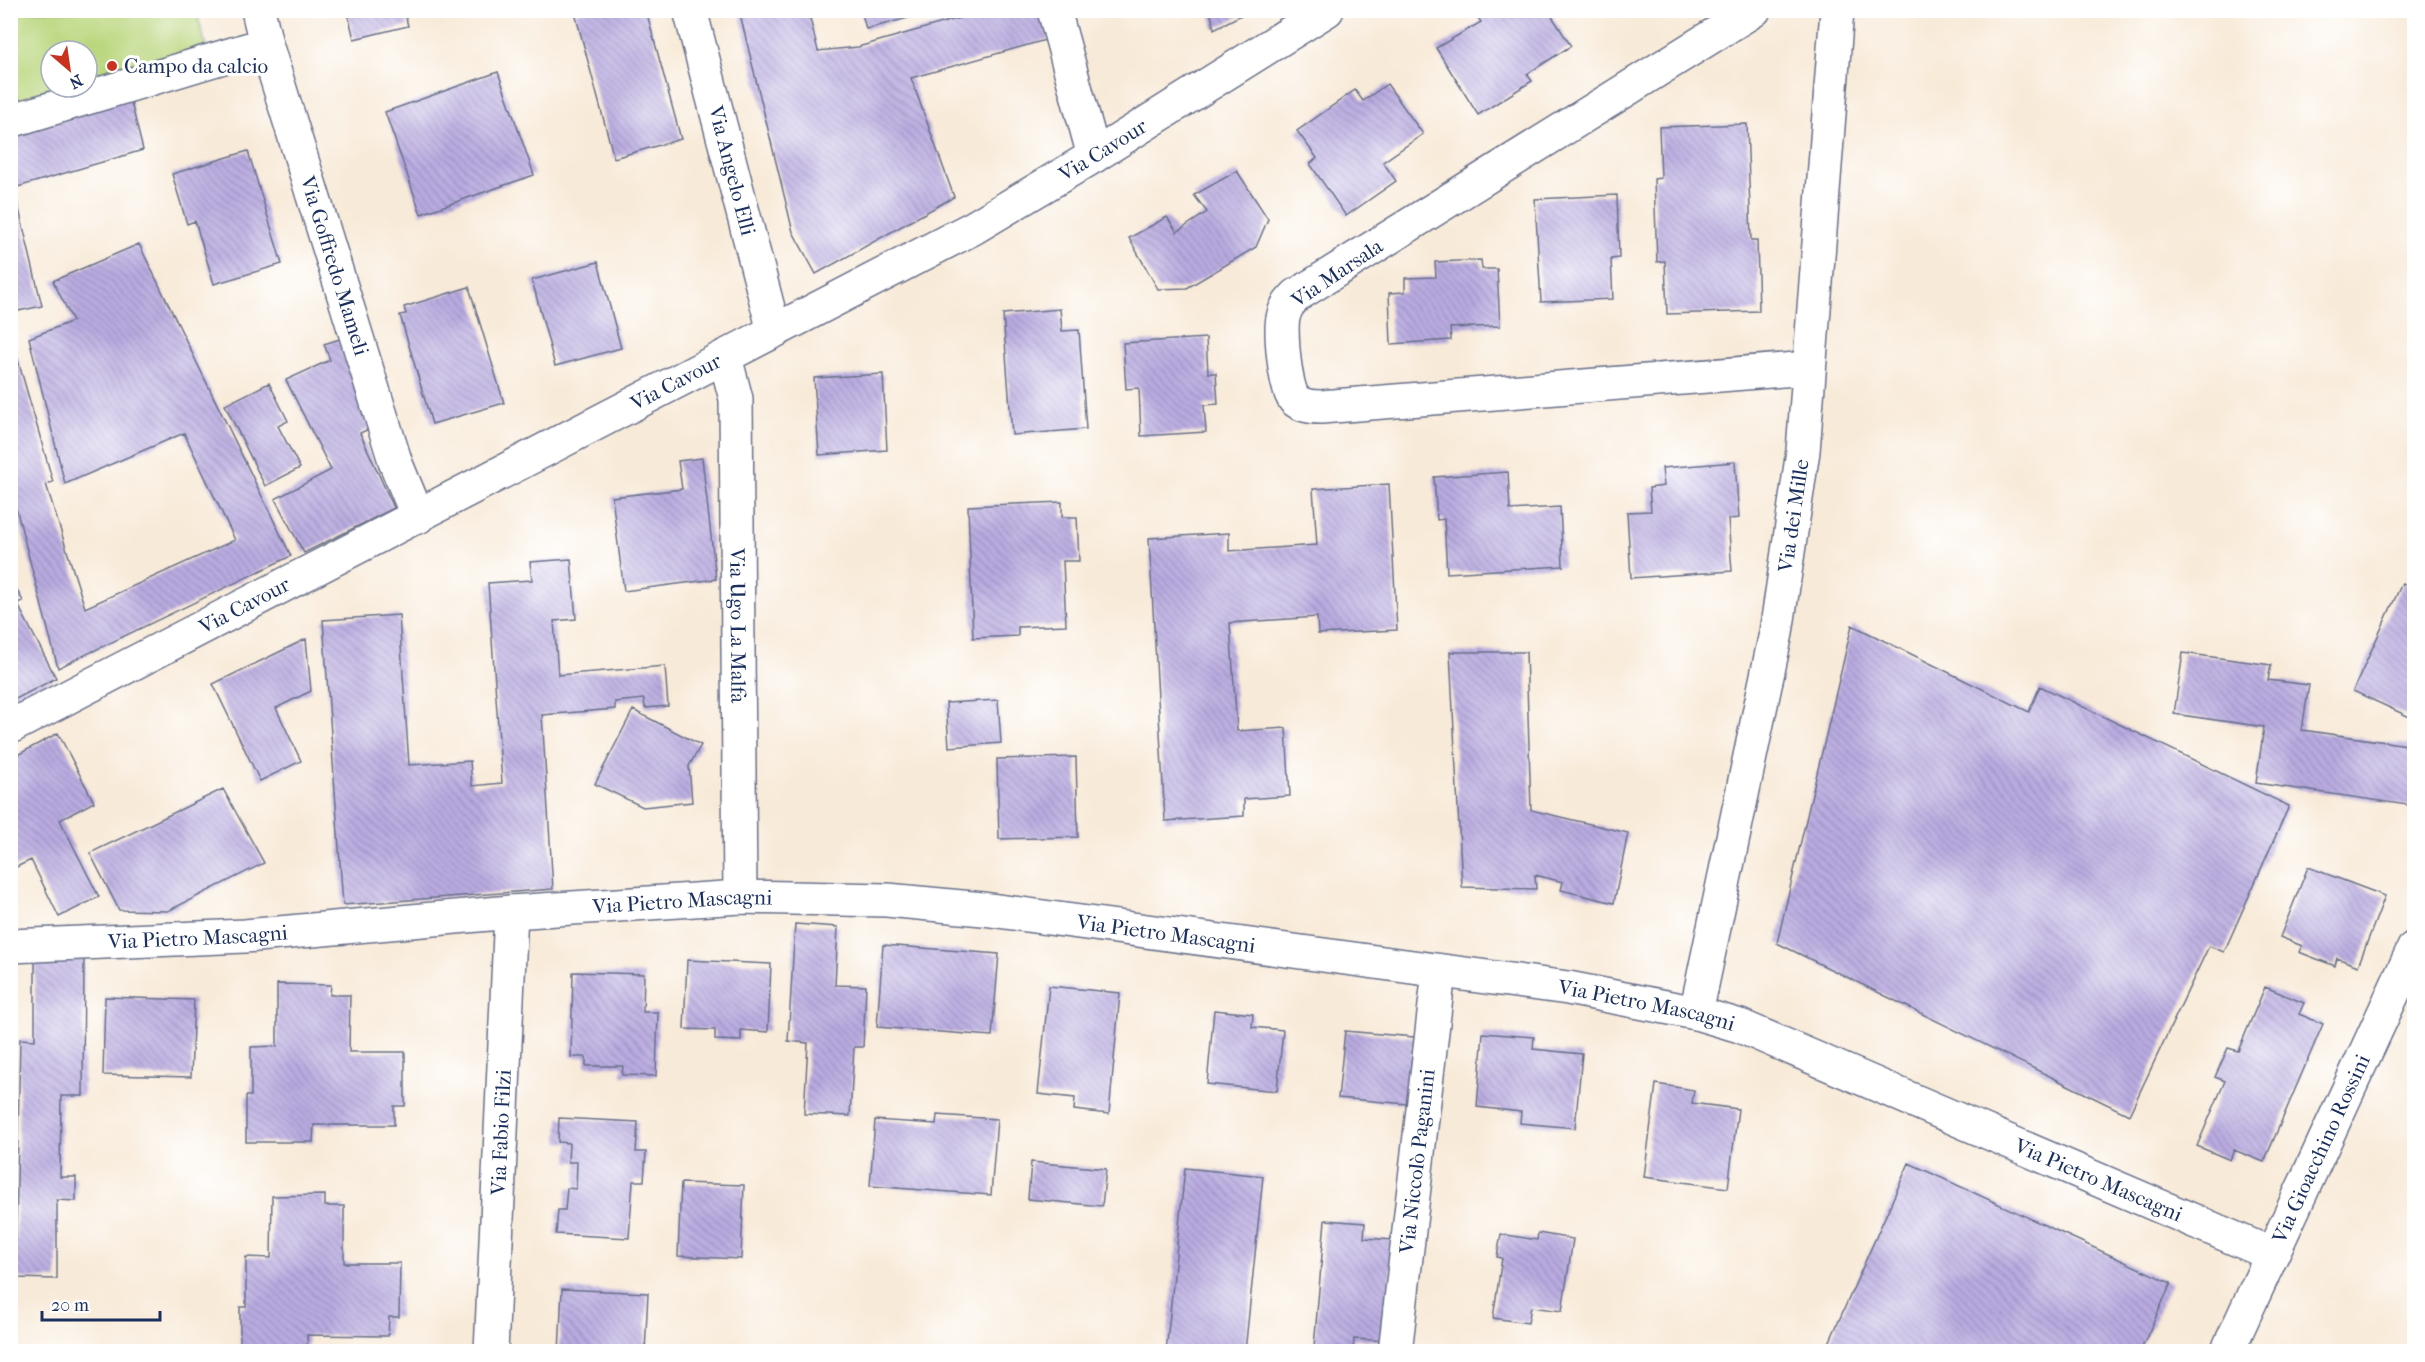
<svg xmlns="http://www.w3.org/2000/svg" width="2425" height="1362" font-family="'IM FELL French Canon',serif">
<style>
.green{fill:#b9d67c;stroke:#6a826d;stroke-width:1.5}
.building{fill:url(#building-back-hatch)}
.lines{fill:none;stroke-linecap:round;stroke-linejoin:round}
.minor-casing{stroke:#687089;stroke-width:36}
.minor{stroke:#fff;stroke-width:33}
.poi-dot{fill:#c8321e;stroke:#fff;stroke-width:2}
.labels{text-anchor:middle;stroke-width:6;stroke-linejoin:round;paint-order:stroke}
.poi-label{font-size:21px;fill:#1b2f5e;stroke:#fff;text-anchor:start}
.street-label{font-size:21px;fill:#1b2f5e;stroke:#fff}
</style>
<defs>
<pattern id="building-back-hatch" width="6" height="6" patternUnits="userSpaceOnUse" patternTransform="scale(1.5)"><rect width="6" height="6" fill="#baace1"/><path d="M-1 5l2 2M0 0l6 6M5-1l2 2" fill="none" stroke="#968cba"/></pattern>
</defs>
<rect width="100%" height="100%" fill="#fff"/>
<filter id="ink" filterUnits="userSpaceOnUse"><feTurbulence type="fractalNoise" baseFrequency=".0167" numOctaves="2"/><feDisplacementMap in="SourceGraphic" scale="12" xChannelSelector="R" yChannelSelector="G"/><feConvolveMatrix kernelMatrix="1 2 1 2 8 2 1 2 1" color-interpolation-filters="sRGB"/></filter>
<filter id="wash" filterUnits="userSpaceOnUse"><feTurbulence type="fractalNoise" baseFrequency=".008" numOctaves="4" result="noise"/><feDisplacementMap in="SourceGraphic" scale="24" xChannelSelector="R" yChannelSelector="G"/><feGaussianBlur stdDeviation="1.35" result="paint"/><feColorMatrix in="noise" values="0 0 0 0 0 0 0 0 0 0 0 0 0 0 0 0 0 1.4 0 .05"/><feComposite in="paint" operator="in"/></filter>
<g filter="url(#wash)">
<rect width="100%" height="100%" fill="#f8ead8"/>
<path class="green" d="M11,11h185l10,35 -119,35v-30h-36v36h16l-56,17z"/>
<g id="blocks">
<path class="building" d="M347,10h57l4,16 -54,13z
M585,10h61l35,129 -67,19 -39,-145z
M739,10h69l10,41 40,-4 130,-37h53l8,29 -138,39 43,119 -138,77 -23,-42z
M861,10h50l1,7 -46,12z
M1210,10h41l-37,19z
M1480,10h68l23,36 -44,28 5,7 -54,34 -42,-67 45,-26 -6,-9z
M498,72l36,103 -113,39 -36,-102z
M1387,84l36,50 -40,28 13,19 -50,35 -36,-52 7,-6 -20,-27 58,-41 8,11z
M129,94l14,56 -129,38 28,118 -24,5 -8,-30v-149z
M1747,124l4,116h6l2,71 -92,3 -2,-53 -8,1 -3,-83 7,-1 -2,-51z
M248,151l34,113 -68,20 -19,-63 -8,3 -15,-50z
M1237,171l31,48 -12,28 -69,41 -29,1 -29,-51 38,-21 10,15 30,-20 -13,-17z
M1617,195l2,63 -8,1 2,40 -72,3 -6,-103z
M139,244l152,312 -233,112 -48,-183v-153l43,150 -7,2 39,124 150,-68 -51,-107 -119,51 -36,-146 44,-17 -20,-40z
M1481,260l1,9h15l3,57 -50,2 1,12 -60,4 -2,-51 16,-1v-14l31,-1 -1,-15z
M598,262l23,86 -66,18 -23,-86z
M469,287l35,116 -72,21 -32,-109 6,-1 -2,-7z
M1060,309l2,22 17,-1 7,99 -74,6 -9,-121z
M1206,338l2,35h8l2,31 -14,1 2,27 -65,4 -2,-48 -13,1 -3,-46z
M340,339l31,89 -11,5 34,75 -90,45 -29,-54 56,-29 -45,-90 44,-20 -6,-16z
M883,374l4,76 -68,5 -5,-77z
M269,383l19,38 -10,5 22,42 -35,18 -40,-81z
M702,458l14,121 -92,12 -12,-94 70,-8 -4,-28z
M1735,462l4,56 -11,1 4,52 -101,7 -4,-66 24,-1 -2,-23 15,-2 -2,-18z
M1508,472l2,38 50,-3 3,59 -116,7 -3,-54 -7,1 -3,-43z
M1389,484l8,146 -79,4 -1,-17 -87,6 7,108 49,-3 4,68 -46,3v17l-79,5 -16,-283 80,-5v18l88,-6 -4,-56z
M1062,502v15h15l2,44h-16l3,64 -48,2v9l-45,2 -5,-132z
M571,559l5,60 -22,2 4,54 107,-9 3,40 -23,2 -1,-9 -29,3v7l-73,6 11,174 -210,16 -20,-285 76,-5 10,150 61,-4 2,25 30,-3 -14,-200 44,-3 -2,-18z
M10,577l13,24 -6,2 39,75 -46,24z
M2402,583l12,5v131l-61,-28z
M1852,625l177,87 11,-26 249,120 -65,146 -15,-6 -80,169 -352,-172z
M306,639l5,52 -35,17 25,53 -41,20 -47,-97z
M1450,652h76l5,158 97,23 -14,70 -53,-13 2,-8 -28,-7 1,14 -74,-2z
M2183,653l88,12 -3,15 41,5 -7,45 112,16v60l-158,-23 8,-56 -90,-13z
M998,700l3,43 -52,4 -3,-44z
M633,710l68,35 -12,21 3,36 -49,5 -48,-23z
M58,733l36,69 -34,18 39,77 -40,20 -28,-57 -21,10v-111z
M1076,757l2,80 -79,2 -2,-80z
M223,789l41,74 -96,48 -49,-1 -29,-57z
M2308,867l77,29 -27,70 -21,-8 -2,8 -36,-14 3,-6 -22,-9z
M795,924l43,3 -3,58 31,1 -3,61h-9l-4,69 -46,-2 4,-71 -20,-2z
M883,945l116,9 -7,82 -115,-9z
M35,954h49l-1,142h-22l-1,81h16v24l-19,-1v79l-42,-1 5,-239 15,1z
M687,960l84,4 -3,68 -27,-2v11l-26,-1v-10l-31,-1z
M573,972l71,2 -1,38h15l-2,64 -34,-1 1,-9h-37v-9h-15z
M277,984l54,1 -1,10h20l-1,57h56v54h-11v19h-80l-1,17h-67v-46h5v-49l26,-1z
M1049,986l71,7 -11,121 -35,-4 1,-12 -37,-4z
M2265,987l39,16 -5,11 24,10 -59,138 -30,-12 -4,10 -33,-14 28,-65 -10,-4 13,-29 10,3z
M105,997l89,3 -3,77 -88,-2z
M1214,1010l39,4 -1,13 31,3 -6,61 -70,-7z
M1345,1031l69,6 -7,67 -69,-6z
M1483,1033l51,4 -1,12 49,5 -7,74 -55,-5 1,-11 -44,-5z
M1656,1084l38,6 -2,13 46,6 -10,79 -84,-11z
M937,1115l60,4 -6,76 -121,-9 5,-66 61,4z
M559,1118l79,4 -2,30h10l-2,29h-11l-4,57 -73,-4 2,-24h7l2,-22 9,1 1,-27h-9l1,-19 -11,-1z
M1031,1162l75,7 -4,37 -74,-7z
M1909,1163l262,120 -31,69h-315z
M1185,1168l78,8 -18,176h-79z
M681,1183l63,2 -3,74 -63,-3z
M325,1195v11h19v57h56l-1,54h-10l-1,19 -81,-1 1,17h-68v-45h6v-50l25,1 1,-62z
M1325,1220l40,3 -1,15 30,2 -8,101 -32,-2 -1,12 -39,-4z
M1538,1233l35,6 -11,72 -31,-4 -3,16 -35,-5 9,-60 -5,-1 4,-23 36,6z
M562,1289l86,4 -3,59h-86z"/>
</g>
</g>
<g filter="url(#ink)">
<use href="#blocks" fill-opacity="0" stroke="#687089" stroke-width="1.5"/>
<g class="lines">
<defs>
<g id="minor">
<path id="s1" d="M258,10l8,34 130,420 22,53"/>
<path id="s2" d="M690,10l84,321"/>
<path d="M1054,10l40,146"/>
<path d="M1754,10l-457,285c-7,7 -12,12 -14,23 -3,13 2,73 12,82 7,6 18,7 26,7l487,-39"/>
<path d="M10,121l256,-77"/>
<path id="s3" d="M725,357l11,42 4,498"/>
<path id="s4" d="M10,727l963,-499 121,-72 233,-146"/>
<path id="s5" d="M10,946l235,-10 266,-24 229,-15 147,3 96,9 585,79 128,25 44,13 531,228"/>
<path id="s6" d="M1696,1013l80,-380 27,-182 34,-441"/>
<path id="s7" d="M491,1352l20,-440"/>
<path id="s8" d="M1395,1352l44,-381"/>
<path id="s9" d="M2227,1352l187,-404"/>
</g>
</defs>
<use href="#minor" class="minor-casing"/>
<use href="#minor" class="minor"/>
</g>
</g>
<circle class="poi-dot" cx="112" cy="66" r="6"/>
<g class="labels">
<g class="poi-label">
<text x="124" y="73">Campo da calcio</text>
</g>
<g class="street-label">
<text dy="7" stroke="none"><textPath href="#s4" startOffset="1236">Via Cavour</textPath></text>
<text dy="7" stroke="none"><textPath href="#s2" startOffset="166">Via Angelo Elli</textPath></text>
<text dy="7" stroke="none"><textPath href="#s1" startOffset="267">Via Goffredo Mameli</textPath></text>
<text transform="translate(1337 273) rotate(-34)" y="7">Via Marsala</text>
<text dy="7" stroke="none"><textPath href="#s4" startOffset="750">Via Cavour</textPath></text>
<text dy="7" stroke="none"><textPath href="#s6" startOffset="507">Via dei Mille</textPath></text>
<text dy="7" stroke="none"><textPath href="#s4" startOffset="264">Via Cavour</textPath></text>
<text dy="7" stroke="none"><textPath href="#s3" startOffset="270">Via Ugo La Malfa</textPath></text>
<text dy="7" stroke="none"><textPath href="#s5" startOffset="674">Via Pietro Mascagni</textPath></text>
<text dy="7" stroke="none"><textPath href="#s5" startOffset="1160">Via Pietro Mascagni</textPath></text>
<text dy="7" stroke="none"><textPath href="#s5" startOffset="188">Via Pietro Mascagni</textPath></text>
<text dy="7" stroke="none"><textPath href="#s5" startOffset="1646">Via Pietro Mascagni</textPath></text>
<text dy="7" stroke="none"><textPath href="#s7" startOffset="220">Via Fabio Filzi</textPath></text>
<text dy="7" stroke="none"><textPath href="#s9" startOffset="224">Via Gioacchino Rossini</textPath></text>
<text dy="7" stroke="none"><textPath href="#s8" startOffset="192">Via Niccolò Paganini</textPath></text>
<text dy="7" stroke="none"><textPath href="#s5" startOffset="2132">Via Pietro Mascagni</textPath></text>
</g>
</g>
<rect width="2425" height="1362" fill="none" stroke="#fff" stroke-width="36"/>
<g transform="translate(69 69) rotate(151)"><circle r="28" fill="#ffffff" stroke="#a4acbf" stroke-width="1.5"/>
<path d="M0-4.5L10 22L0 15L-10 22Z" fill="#c8321e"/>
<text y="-9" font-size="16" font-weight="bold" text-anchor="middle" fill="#1b2f5e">N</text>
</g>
<path d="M42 1311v9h118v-9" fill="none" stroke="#1b2f5e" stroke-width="3"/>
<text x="51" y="1311" font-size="18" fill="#1b2f5e" stroke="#ffffff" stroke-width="4.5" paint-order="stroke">20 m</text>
</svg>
